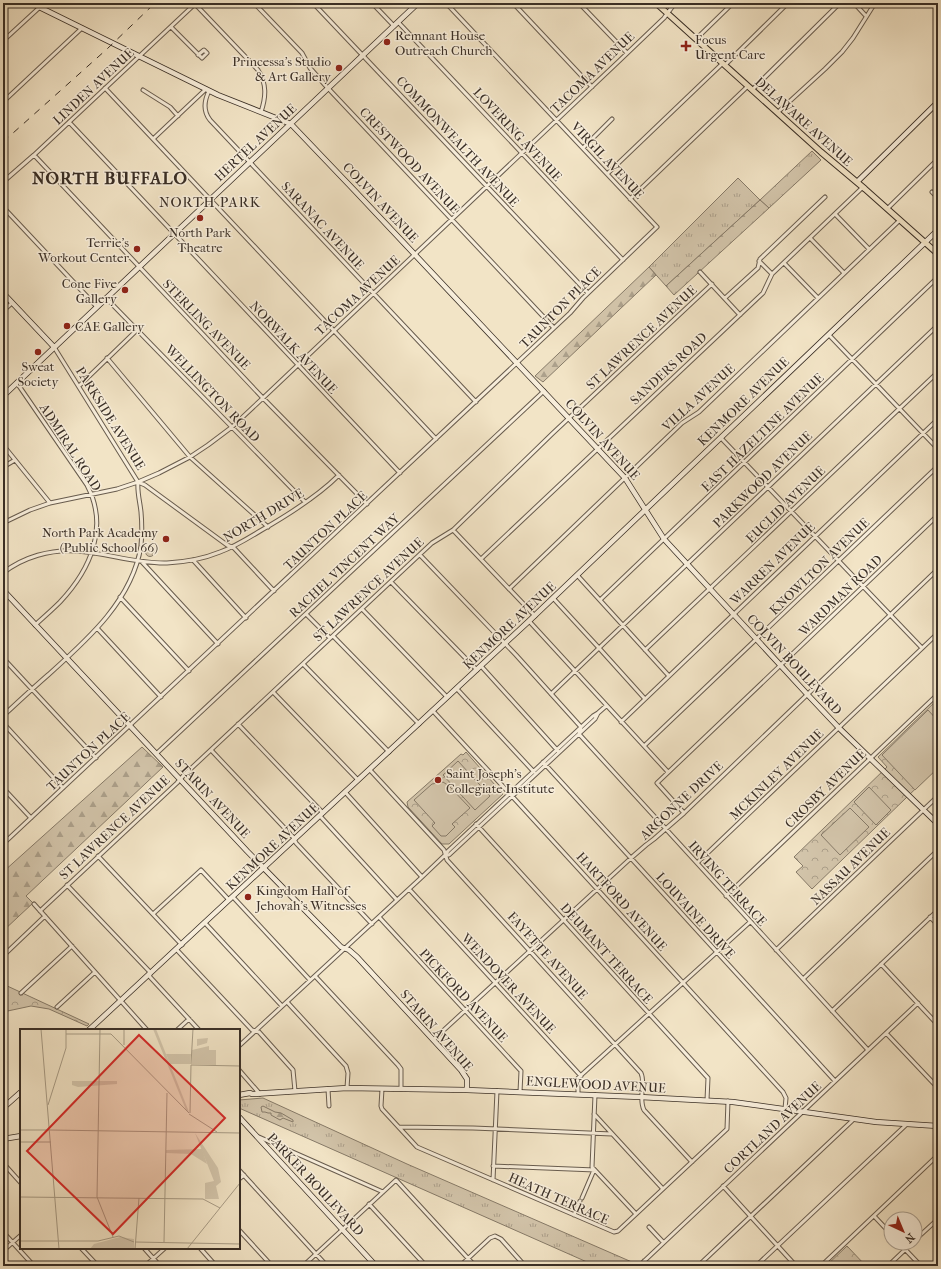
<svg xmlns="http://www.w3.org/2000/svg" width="941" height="1269" font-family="'IM FELL French Canon',serif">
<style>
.grass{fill:url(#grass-tufts);stroke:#867a68}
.forest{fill:url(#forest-firs);stroke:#867a68}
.park{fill:url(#park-crowns);stroke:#867a68}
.pitch{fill:#d3c5ab;stroke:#867a68}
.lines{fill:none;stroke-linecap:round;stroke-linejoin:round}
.street-casing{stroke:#685c4e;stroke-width:5}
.secondary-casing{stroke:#3a2f26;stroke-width:6}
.primary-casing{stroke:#3a2f26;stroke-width:7}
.street{stroke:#f7edda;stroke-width:3}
.secondary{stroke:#f7edda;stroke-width:4.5}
.primary{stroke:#f2e4c6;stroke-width:5}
.rail{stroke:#3a2f26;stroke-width:1;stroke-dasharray:7 7;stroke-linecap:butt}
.poi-dot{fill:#8f2418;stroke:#f7edda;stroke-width:1.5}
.labels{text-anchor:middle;stroke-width:3;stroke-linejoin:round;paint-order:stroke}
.poi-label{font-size:13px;fill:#3a2f26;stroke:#f7edda;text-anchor:start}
.street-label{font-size:13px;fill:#3a2f26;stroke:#f7edda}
.neighbourhood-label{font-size:14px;letter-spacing:1px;fill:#3a2f26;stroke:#f7edda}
.district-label{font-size:17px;font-weight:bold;letter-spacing:1px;fill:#3a2f26;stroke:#f7edda}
.inset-road{fill:none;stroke:#a89c86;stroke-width:1}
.view{fill:#d62828;fill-opacity:0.15;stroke:#d62828;stroke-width:2}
.inset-edge{fill:none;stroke:#3a2f26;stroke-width:2}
</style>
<defs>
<pattern id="grass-tufts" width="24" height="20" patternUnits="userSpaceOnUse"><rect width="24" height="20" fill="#d3c5ab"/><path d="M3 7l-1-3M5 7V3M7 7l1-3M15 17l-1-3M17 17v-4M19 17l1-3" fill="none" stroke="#aca08b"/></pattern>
<pattern id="forest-firs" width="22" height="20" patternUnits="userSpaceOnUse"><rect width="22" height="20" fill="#d3c5ab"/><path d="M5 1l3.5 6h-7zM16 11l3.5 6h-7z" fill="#aca08b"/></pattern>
<pattern id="park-crowns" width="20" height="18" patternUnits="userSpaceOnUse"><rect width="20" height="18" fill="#d3c5ab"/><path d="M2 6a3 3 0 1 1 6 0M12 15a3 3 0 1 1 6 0" fill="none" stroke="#aca08b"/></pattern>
</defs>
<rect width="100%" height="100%" fill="#f2e4c6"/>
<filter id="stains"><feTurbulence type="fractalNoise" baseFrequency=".005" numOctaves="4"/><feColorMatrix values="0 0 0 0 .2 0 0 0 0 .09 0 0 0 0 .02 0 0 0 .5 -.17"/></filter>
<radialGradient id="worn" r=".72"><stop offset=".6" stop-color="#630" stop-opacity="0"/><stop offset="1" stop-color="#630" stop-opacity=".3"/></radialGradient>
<path class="grass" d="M812,151l9,9 -52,48 -9,-8 -94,86 -17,-19 89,-89 22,22z
M263,1098l144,66 234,102h-45l-357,-158v-8z"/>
<path class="forest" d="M760,200l9,8 -95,87 -8,-9z
M649,267l7,8 -113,107 -8,-6z
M142,747l21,20 -137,129 7,7 -30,28v-59z
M263,1106l12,6 6,1 12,7v2l-10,-4 -3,2 -9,-5v-2h-3l-3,-1h-3l-1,-5z"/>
<path class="park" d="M145.5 552a4.5 4.5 0 1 1 9 0a4.5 4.5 0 1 1-9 0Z
M938,699v68l-126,122 -16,-17 7,-6 -9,-9 93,-90 -9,-10z
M466,752l37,42 -54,50h-7l-34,-37 -1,-5 54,-48 2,1z
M3,984l86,40 -2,2 -38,-17 -18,-3 -28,6z
M847,1246l19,20h-40z"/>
<path class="pitch" d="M928,710l10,11v47l-23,22 -33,-35z
M458,761l32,35 -15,14 -32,-35z
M443,782l6,4 21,22 -18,16 3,3 -9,9h-5l-9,-10 3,-3 -21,-23 18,-16z
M869,787l22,23 -15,15 -22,-23z
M850,808l19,19 -29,28 -19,-20z"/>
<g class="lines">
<defs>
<path id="street" d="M254,3l48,50 8,15 15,17 229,243
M313,3l275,290
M372,3l22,23
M513,3l79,84
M579,3l48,50
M854,3l12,13
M195,4l63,66c9,14 8,27 3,42
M398,22l225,238
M171,27l31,31 5,-5 -3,-3 -6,5
M696,39l37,-36
M3,41l37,-34
M725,65l63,-62
M105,88l331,351
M143,90l27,17 8,9
M752,90l88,-87
M209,91c-5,10 -6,20 1,29l266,282
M3,102l79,-74
M778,112l47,-43 17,-17 11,-14 22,-35
M69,122l331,351
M153,139l53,-50
M583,148l29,-29
M34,155l227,241 106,108
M607,174l116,-111
M3,182l31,-27 162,-152
M932,192l6,6
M630,199l118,-113
M3,207l94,100
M887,209l51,-50
M835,214l34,35
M810,238l34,35
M759,261l13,13
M784,263l34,35
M700,272l40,43
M106,298l199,204
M725,298l33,-30 2,-9 65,-62
M3,311l9,-8
M829,335l109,114
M107,358l83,99 78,70
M17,383l70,102c22,42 4,84 -27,117 -8,8 -16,15 -25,23
M79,386l58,-56
M721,438l201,210
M3,445l47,58
M3,467l12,-7
M138,482l7,3 82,60 7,3 40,43
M3,523l27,-13 20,-7 67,-14 21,-7 21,-9 31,-16 18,-12 24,-18 31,-29 355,-336 46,-44 11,-15
M453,530l82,86
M420,555l96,100 65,72 -2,7 289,316
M481,559l282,-266 9,-19 91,-87
M193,560l53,58
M142,562l76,82
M3,573c20,-16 48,-24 74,-22 30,2 59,13 90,12 18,-1 36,-4 53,-11 14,-5 27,-13 40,-21 28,-16 57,-34 79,-56
M577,575l92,101
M391,582l86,88
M509,589l173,-166 17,-11 201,-192
M120,597l69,74
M600,600l338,-323
M362,609l85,88
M306,614l24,24
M529,621l139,151
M97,628l64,69
M333,636l86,88
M645,650l293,-278
M3,658l93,100
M303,664l86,88
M481,666l77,85
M457,689l77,83
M273,692l85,88
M551,694l48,-46 -46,-50
M645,699l-46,-51 339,-323
M433,711l77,83 273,298 3,6 -1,11
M3,716c15,-14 30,-28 45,-41 39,-35 84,-74 93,-129 1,-11 1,-23 0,-34 -1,-10 -4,-20 -3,-30l-84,-135
M621,722l317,-303
M3,723l60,65
M238,724l85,89
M644,746l294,-280
M211,750l82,87 3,6 76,81
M156,754l388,-363
M543,762l292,319
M370,770l74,80 3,10 194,213c5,11 -3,25 3,37l48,52
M3,788l28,30
M345,792l77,85
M684,813l-27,-30 281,-268
M320,816l77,84
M476,824l232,254 -1,22
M3,844l551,-516 16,-15 13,-15 74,-71 -211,-224
M445,855h4l146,-136 3,-6
M98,856l84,89
M697,863l241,-230
M67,885l82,86 1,6 49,53
M409,889l172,187
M726,896l212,-202
M233,897l77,83
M34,904l113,126
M40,911l137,-128 6,-7 249,-233 21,-13 100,-97 159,-149
M153,914l48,-44 28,30
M379,917l142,154 -1,21
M930,917l8,8
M205,923l77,83
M176,949l76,81 7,2 34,38 2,21
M776,950l162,-154
M3,956l42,-40
M881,964l57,61
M315,976l83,89 3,4v20
M803,979l135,-129
M21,993l51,-47
M287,1002l59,64 2,7 -1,15
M57,1007l38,-35
M832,1011l106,-101
M177,1030l12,-11
M886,1033l52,55
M433,1040l198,-182 15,-13 8,-6 30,-26 254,-244
M239,1046l183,-169 23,-22 3,-4 145,-135 5,-3 8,-7
M239,1070l21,24
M328,1089l1,17
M382,1089l-1,17 1,3 35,38 197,85 4,-1 109,-102 1,-28
M578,1094v-16l172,-156
M595,1095l-3,72 44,47
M594,1114l69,75
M399,1127l74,1 139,6
M259,1137l124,55
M3,1163l18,20
M493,1166l102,4
M239,1170l88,96
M239,1179l5,-4
M493,1180l4,-89
M723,1186l73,80
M582,1198l12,-28
M369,1204l57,62
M574,1215l6,-14
M874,1216l17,18
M649,1227l14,15
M239,1230l33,36
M3,1232l31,34
M915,1240l23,-21
M899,1243l22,23
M81,1248l17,18
M144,1248l16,18
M200,1248l16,18
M3,1251l18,-16
M644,1261l7,5
M640,1265l278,-262
M145,1266l20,-18
M303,1266l93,-86 79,86
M460,1266l30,-28 5,-2 6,3 24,27
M698,1266l156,-147
M756,1266l151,-142
M821,1266l117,-111
M888,1266l24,-23"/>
<path id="secondary" d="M31,3l187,92 73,29 64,67 270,287 39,61 143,155 32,34 99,96
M857,182l81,-80
M3,293l51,54
M3,396l415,-393
M3,590l244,261 94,96 8,3 8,7 104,113 6,9v11
M89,1030l440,-409 409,-391
M239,1095l11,-2 2,1 95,-6 120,2 173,7 93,5 143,20 62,4
M3,1108l18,-16
M239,1117l137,149
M3,1139l18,-3"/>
<path id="primary" d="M656,3l165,149 44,37 73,65"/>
</defs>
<use href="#street" class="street-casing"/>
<use href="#secondary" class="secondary-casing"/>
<use href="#primary" class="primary-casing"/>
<use href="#street" class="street"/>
<use href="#secondary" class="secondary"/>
<use href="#primary" class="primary"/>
<path class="rail" d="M3,142l104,-93 48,-46"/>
</g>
<g class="poi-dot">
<circle cx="387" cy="42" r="4"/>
<path d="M684 40h4v4h4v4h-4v4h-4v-4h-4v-4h4z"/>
<circle cx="339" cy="68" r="4"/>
<circle cx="200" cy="218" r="4"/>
<circle cx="137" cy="249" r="4"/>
<circle cx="125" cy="290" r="4"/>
<circle cx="67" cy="326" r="4"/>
<circle cx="38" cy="352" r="4"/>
<circle cx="166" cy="539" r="4"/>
<circle cx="438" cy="780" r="4"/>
<circle cx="248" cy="897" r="4"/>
</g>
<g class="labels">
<g class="poi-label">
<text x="395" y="40">Remnant House<tspan x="395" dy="15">Outreach Church</tspan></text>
<text x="695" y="44">Focus<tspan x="695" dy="15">Urgent Care</tspan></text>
<text x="331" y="66" text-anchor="end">Princessa's Studio<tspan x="331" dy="15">&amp; Art Gallery</tspan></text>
<text x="200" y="237" text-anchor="middle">North Park<tspan x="200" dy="15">Theatre</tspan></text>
<text x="129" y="247" text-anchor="end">Terrie's<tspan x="129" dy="15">Workout Center</tspan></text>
<text x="117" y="288" text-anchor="end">Cone Five<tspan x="117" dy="15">Gallery</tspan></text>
<text x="75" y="331">CAE Gallery</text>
<text x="38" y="371" text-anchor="middle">Sweat<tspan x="38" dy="15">Society</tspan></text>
<text x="158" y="537" text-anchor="end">North Park Academy<tspan x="158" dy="15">(Public School 66)</tspan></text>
<text x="446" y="778">Saint Joseph's<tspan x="446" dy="15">Collegiate Institute</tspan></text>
<text x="256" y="895">Kingdom Hall of<tspan x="256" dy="15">Jehovah’s Witnesses</tspan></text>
</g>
<g class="street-label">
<text transform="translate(592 72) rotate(-44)" y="5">TACOMA AVENUE</text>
<text transform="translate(93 86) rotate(-43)" y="5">LINDEN AVENUE</text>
<text transform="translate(804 121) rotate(42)" y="5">DELAWARE AVENUE</text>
<text transform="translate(518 134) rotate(47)" y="5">LOVERING AVENUE</text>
<text transform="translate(458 141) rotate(47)" y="5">COMMONWEALTH AVENUE</text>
<text transform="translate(255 142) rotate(-43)" y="5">HERTEL AVENUE</text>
<text transform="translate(410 160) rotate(47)" y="5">CRESTWOOD AVENUE</text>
<text transform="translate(608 160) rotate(47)" y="5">VIRGIL AVENUE</text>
<text transform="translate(381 202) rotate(47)" y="5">COLVIN AVENUE</text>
<text transform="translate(323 225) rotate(47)" y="5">SARANAC AVENUE</text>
<text transform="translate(357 295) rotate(-43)" y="5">TACOMA AVENUE</text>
<text transform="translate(560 307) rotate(-45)" y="5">TAUNTON PLACE</text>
<text transform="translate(207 324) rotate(46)" y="5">STERLING AVENUE</text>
<text transform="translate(641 337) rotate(-43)" y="5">ST LAWRENCE AVENUE</text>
<text transform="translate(294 347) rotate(47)" y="5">NORWALK AVENUE</text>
<text transform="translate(668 368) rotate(-43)" y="5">SANDERS ROAD</text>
<text transform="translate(213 393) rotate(46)" y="5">WELLINGTON ROAD</text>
<text transform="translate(698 397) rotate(-42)" y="5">VILLA AVENUE</text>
<text transform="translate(743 401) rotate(-44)" y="5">KENMORE AVENUE</text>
<text transform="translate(111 418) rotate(58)" y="5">PARKSIDE AVENUE</text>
<text transform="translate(762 432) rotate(-44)" y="5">EAST HAZELTINE AVENUE</text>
<text transform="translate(603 439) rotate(48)" y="5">COLVIN AVENUE</text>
<text transform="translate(71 447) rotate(57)" y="5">ADMIRAL ROAD</text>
<text transform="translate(762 479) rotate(-44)" y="5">PARKWOOD AVENUE</text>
<text transform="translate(785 504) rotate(-44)" y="5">EUCLID AVENUE</text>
<text transform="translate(263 515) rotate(-31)" y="5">NORTH DRIVE</text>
<text transform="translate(325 530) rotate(-43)" y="5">TAUNTON PLACE</text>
<text transform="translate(772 563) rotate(-44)" y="5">WARREN AVENUE</text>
<text transform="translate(344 565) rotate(-43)" y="5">RACHEL VINCENT WAY</text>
<text transform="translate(819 566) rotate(-44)" y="5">KNOWLTON AVENUE</text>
<text transform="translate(368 589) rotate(-43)" y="5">ST LAWRENCE AVENUE</text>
<text transform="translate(840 595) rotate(-44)" y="5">WARDMAN ROAD</text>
<text transform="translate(509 625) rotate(-43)" y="5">KENMORE AVENUE</text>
<text transform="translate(795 664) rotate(47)" y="5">COLVIN BOULEVARD</text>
<text transform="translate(88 751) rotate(-43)" y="5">TAUNTON PLACE</text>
<text transform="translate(776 774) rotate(-44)" y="5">MCKINLEY AVENUE</text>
<text transform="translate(825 788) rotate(-44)" y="5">CROSBY AVENUE</text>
<text transform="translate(213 798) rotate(47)" y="5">STARIN AVENUE</text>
<text transform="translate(681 800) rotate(-43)" y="5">ARGONNE DRIVE</text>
<text transform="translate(114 827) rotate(-43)" y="5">ST LAWRENCE AVENUE</text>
<text transform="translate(272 846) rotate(-43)" y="5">KENMORE AVENUE</text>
<text transform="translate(850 866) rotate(-44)" y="5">NASSAU AVENUE</text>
<text transform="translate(728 883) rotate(48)" y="5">IRVING TERRACE</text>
<text transform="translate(622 901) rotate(48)" y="5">HARTFORD AVENUE</text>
<text transform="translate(696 915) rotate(48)" y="5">LOUVAINE DRIVE</text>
<text transform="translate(607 953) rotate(48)" y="5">DEUMANT TERRACE</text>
<text transform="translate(548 955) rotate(48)" y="5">FAYETTE AVENUE</text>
<text transform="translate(509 983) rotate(47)" y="5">WENDOVER AVENUE</text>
<text transform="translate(464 995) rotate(47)" y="5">PICKFORD AVENUE</text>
<text transform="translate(437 1030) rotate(49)" y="5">STARIN AVENUE</text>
<text transform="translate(596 1084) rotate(3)" y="5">ENGLEWOOD AVENUE</text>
<text transform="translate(772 1127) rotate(-43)" y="5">CORTLAND AVENUE</text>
<text transform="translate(316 1184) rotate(47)" y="5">PARKER BOULEVARD</text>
<text transform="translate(559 1198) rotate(24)" y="5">HEATH TERRACE</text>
</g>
<g class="neighbourhood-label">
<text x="210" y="207">NORTH PARK</text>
</g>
<g class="district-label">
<text x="110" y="184">NORTH BUFFALO</text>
</g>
</g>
<g transform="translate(20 1029)">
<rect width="220" height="220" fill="#f2e4c6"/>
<path d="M133,0h3l33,83 -3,-2z" fill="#d3c5ab"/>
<path d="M182,120l5,15 -16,-10 -25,-1v-3z" fill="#d3c5ab"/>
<path d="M189,17v4h7v15l-24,-1v-14zM146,25h25l-1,10h-20zM52,52h45v3l-39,3 -6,-2zM175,104l23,35 3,14 -5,4 3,13h-14v-16l9,-2zM100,208l14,2v10h-44l4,-5z" fill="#d3c5ab"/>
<path d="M188,9l-1,5 -10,3v-7z" fill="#d3c5ab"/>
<path class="inset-road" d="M21,0l18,220M80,0l-3,168 16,40M46,5h45l78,79M104,16v-16M171,35l2,-35M171,36l49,1M28,76l18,-57v-19M170,84l1,-48M169,85l28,18M0,101h29M30,101l190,3M0,113h31M0,168l183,2 17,9M0,212h78l21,-5 15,6M115,213l105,2M144,213l3,-149M115,220l4,-51M167,220l53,-66"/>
<path class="view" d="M119,6l86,83 -112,116 -86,-83z"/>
<rect width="220" height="220" class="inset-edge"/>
</g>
<rect width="941" height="1269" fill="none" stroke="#f2e4c6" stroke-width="16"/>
<rect x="4" y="4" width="933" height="1261" fill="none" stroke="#3a2f26" stroke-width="2"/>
<rect x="8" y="8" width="925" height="1253" fill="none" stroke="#3a2f26"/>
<g transform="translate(903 1231) rotate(136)"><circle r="19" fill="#f7edda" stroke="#aba192"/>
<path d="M0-3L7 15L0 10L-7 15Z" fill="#8f2418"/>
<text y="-6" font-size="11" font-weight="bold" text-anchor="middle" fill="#3a2f26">N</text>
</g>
<rect width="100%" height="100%" filter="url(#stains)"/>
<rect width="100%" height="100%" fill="url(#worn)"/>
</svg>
